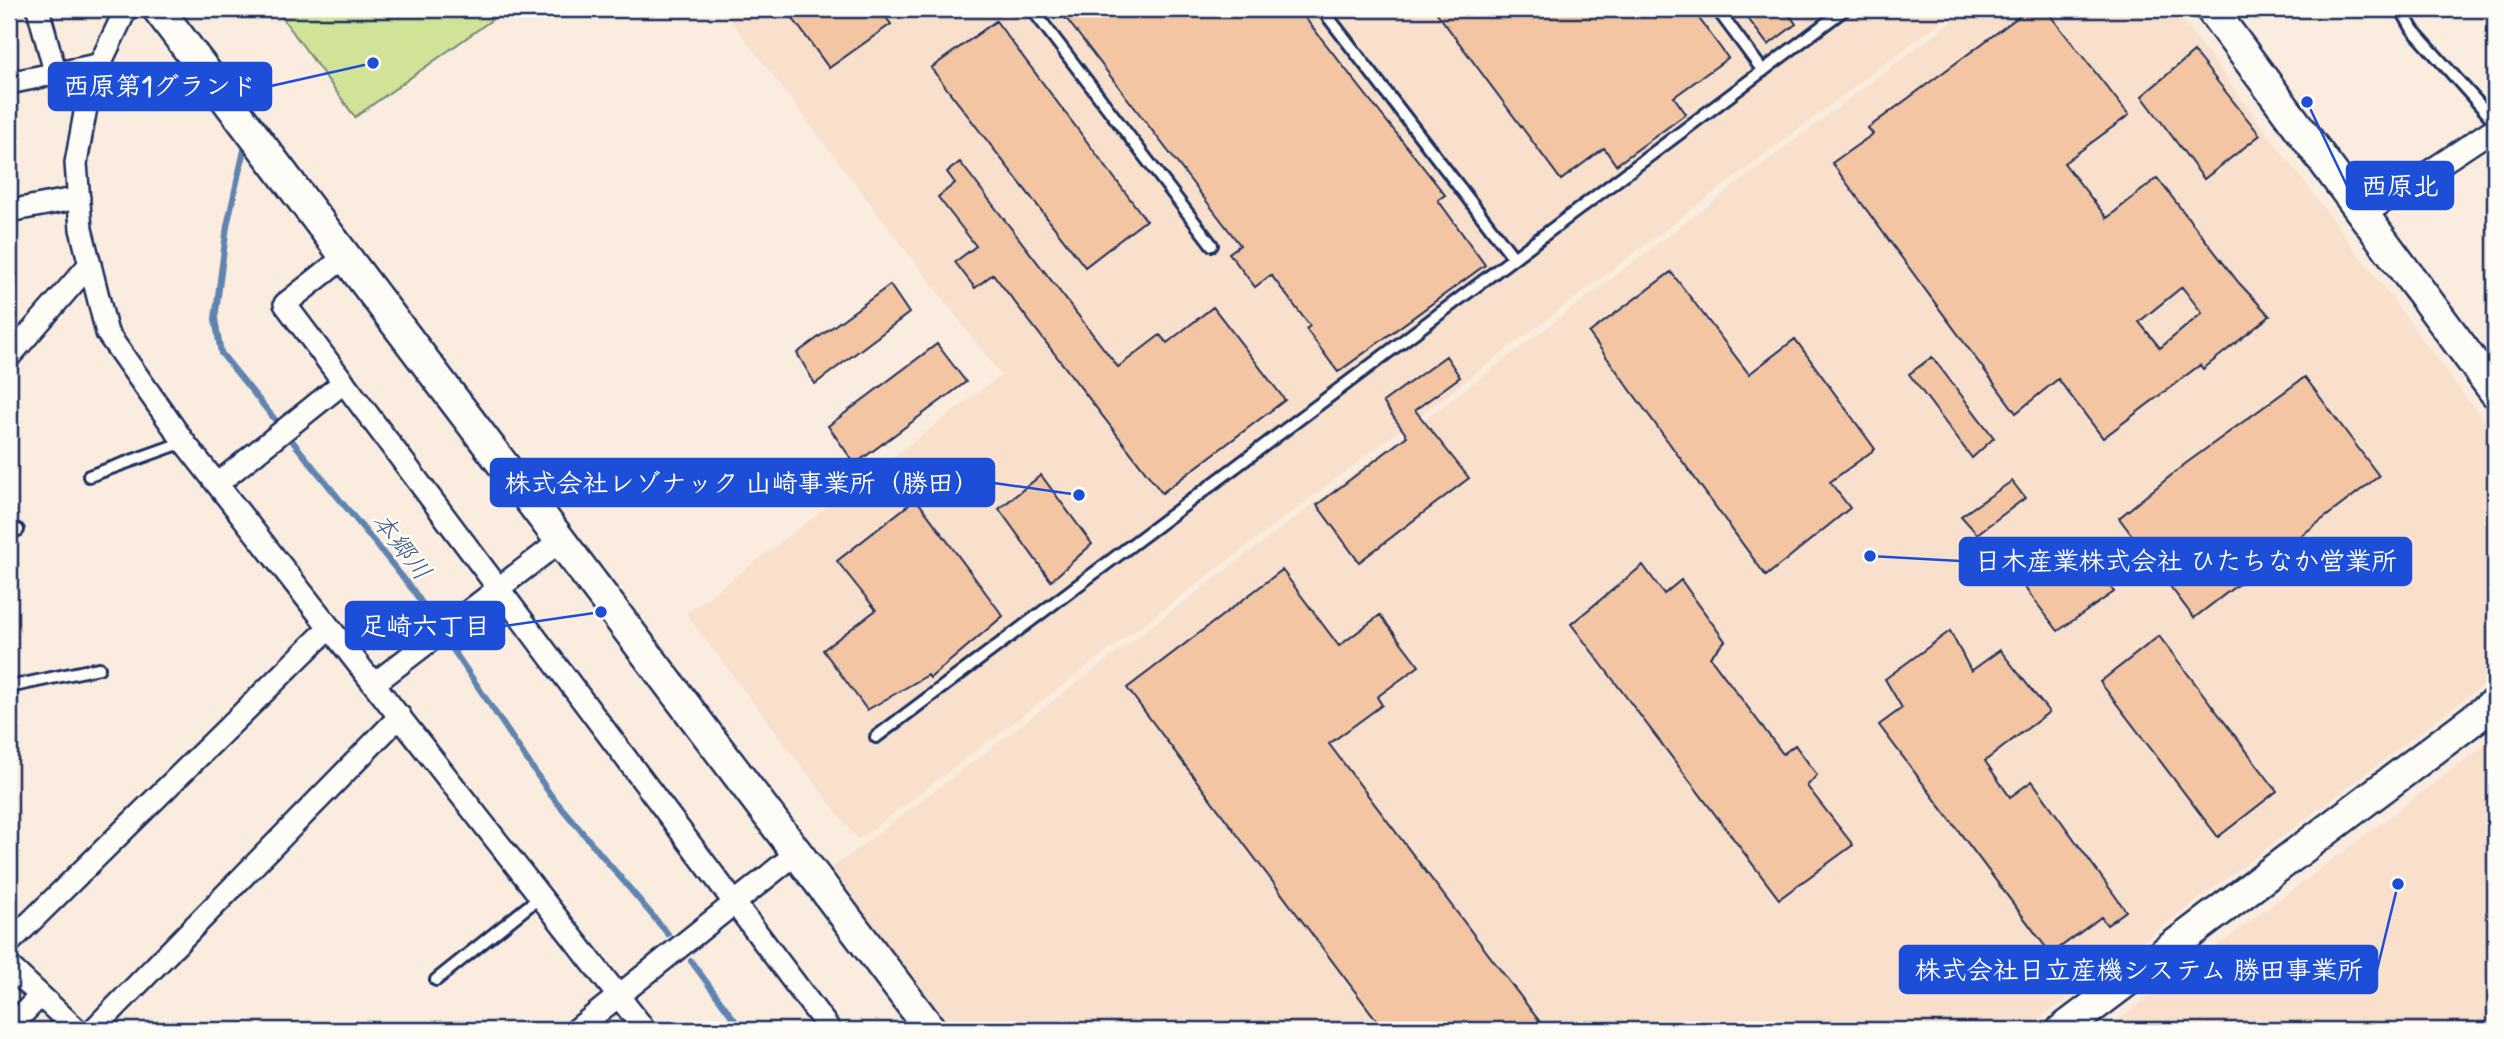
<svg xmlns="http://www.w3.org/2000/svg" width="2504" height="1039" font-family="Mynerve,'Klee One',sans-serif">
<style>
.built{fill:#f8e0cc}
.green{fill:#d1e397;stroke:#76897a;stroke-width:2}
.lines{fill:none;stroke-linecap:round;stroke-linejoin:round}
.stream{stroke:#5f84b1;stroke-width:6}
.building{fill:#f3c5a2;stroke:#1b2f5e;stroke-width:2;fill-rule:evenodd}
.lane-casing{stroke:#1b2f5e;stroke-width:16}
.street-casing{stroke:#1b2f5e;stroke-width:26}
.secondary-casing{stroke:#1b2f5e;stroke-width:35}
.lane{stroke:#fdfcf7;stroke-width:10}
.street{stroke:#fdfcf7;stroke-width:21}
.secondary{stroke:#fdfcf7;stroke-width:30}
.labels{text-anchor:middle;stroke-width:5;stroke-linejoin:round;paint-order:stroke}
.water-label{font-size:26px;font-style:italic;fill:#3d5a87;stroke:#fdfcf7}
.leader{fill:none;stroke:#1d4ed8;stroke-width:2.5}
.callout-dot{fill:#1d4ed8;stroke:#fdfcf7;stroke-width:2.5}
.callout{fill:#1d4ed8;stroke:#1d4ed8;stroke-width:2.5}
.callout-label{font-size:26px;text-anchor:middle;font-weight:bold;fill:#fff}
</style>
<rect width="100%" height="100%" fill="#faecde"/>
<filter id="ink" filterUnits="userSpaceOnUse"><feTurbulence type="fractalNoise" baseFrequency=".0143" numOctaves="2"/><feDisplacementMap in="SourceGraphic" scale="14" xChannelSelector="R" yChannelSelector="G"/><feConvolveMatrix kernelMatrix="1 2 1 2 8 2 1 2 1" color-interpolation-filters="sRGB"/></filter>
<g filter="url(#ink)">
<path class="built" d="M722,9h1235l-1099,831 -172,-226 315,-239z
M1968,9h206l321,427v240l-470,354h-1080l-118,-158z
M2495,738v292h-390z"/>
<path class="green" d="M276,9h231l-152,108z"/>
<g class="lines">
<path class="stream" d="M244,150l-17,76 -12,93 6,34 192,237 137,204 118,140
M691,961l51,69"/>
</g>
<path class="building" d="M786,9h93l12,15 -62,44z
M1059,9h239l147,186 -7,5 47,65 -147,107 -32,-43 4,-3 -39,-51 -16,12 -26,-34 11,-8z
M1434,9h258l36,49 -54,39 12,17 -70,51 -12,-17 -43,32z
M1741,9h44l11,15 -28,21z
M2029,9h16l84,106 -65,48 43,55 50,-40 82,105 31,33 -67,53 -3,-4 -97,73 -45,-59 -42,34 -184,-250 41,-29 -5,-6zM2182,287l20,26 -42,35 -21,-26z
M996,21l150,199 -61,47 -154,-199z
M2194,52l66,83 -56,44 -62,-83z
M960,162l158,205 42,-32 7,8 46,-36 72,93 -123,93 -169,-219 -18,14 -20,-26 21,-16 -38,-49 17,-14 -8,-11z
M1671,272l78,102 46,-35 80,110 -45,33 20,26 -84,68 -177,-243z
M890,285l19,28 -94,71 -18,-31z
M937,344l29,38 -111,82 -27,-38z
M1446,356l14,21 -45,33 54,68 -110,84 -42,-57 90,-69 -24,-34z
M1932,357l62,81 -22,20 -63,-84z
M2305,377l74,99 -185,142 -75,-100 66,-54z
M1041,475l51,69 -41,37 -52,-72z
M2012,481l13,17 -48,36 -16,-18z
M916,499l87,117 -73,62 -2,-3 -61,35 -44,-60 53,-40 -39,-49z
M2081,546l33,46 -56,39 -33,-43z
M1643,565l21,29 17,-14 44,61 -15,16 73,97 12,-9 22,30 -10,11 46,59 -74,54 -208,-275z
M1282,570l57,76 41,-31 39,51 -42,31 5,8 -53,39 217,286h-162l-257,-342z
M1950,631l21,40 29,-21 49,62 -64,49 25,36 22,-16 94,130 -19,14 -6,-8 -50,37 -172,-229 23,-17 -17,-29z
M2159,636l118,155 -59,46 -118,-155z"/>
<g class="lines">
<defs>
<path id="lane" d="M1032,9l180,236
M1322,9l192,249
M1717,9l46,62
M2401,9l12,21 82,92
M89,476l95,-34
M9,532l9,-2
M9,687l90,-19
M876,737l969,-728
M436,980l105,-84"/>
<path id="street" d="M38,9l18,66
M126,9l-36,76 -14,78 5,66 26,104 77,109 461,588
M9,83l88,-18
M9,211l70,-13
M2365,214l130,-86
M347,255l-62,49 545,726
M9,357l81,-93
M217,484l127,-102
M375,683l188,-144
M9,943l320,-315
M9,966l68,64
M9,1028l31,-32
M93,1030l307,-314
M576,1030l222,-178"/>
<path id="secondary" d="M158,9l773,1021
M2211,9l284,383
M2062,1030l433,-327"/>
</defs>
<use href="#lane" class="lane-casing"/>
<use href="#street" class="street-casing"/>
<use href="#secondary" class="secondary-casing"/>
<use href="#lane" class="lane"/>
<use href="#street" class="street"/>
<use href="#secondary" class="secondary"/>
</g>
</g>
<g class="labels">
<g class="water-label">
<text transform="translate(402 546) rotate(52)" y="9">本郷川</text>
</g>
</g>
<path class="leader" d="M373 63L271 86M2307 102L2347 186M1079 495L994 483M1870 556L1960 561M601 612L504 626M2398 884L2377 970"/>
<g class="callout-dot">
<circle cx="373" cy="63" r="7"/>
<circle cx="2307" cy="102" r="7"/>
<circle cx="1079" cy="495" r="7"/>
<circle cx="1870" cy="556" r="7"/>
<circle cx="601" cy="612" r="7"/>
<circle cx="2398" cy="884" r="7"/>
</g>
<g class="callout">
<rect x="49" y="63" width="222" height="47" rx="7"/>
<rect x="2347" y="162" width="106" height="47" rx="7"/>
<rect x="491" y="459" width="503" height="47" rx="7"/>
<rect x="1960" y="538" width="451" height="47" rx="7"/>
<rect x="346" y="602" width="158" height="47" rx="7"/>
<rect x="1900" y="946" width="477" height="47" rx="7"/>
</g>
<g class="callout-label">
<text x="160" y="95">西原第1グランド</text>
<text x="2400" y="195">西原北</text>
<text x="742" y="492">株式会社レゾナック 山崎事業所（勝田）</text>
<text x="2186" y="570">日木産業株式会社 ひたちなか営業所</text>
<text x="425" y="635">足崎六丁目</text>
<text x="2139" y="979">株式会社日立産機システム 勝田事業所</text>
</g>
<rect width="2504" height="1039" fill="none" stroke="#fdfcf7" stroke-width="35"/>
<rect x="18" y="18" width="2469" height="1004" fill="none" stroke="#1b2f5e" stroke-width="2.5" filter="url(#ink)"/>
</svg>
